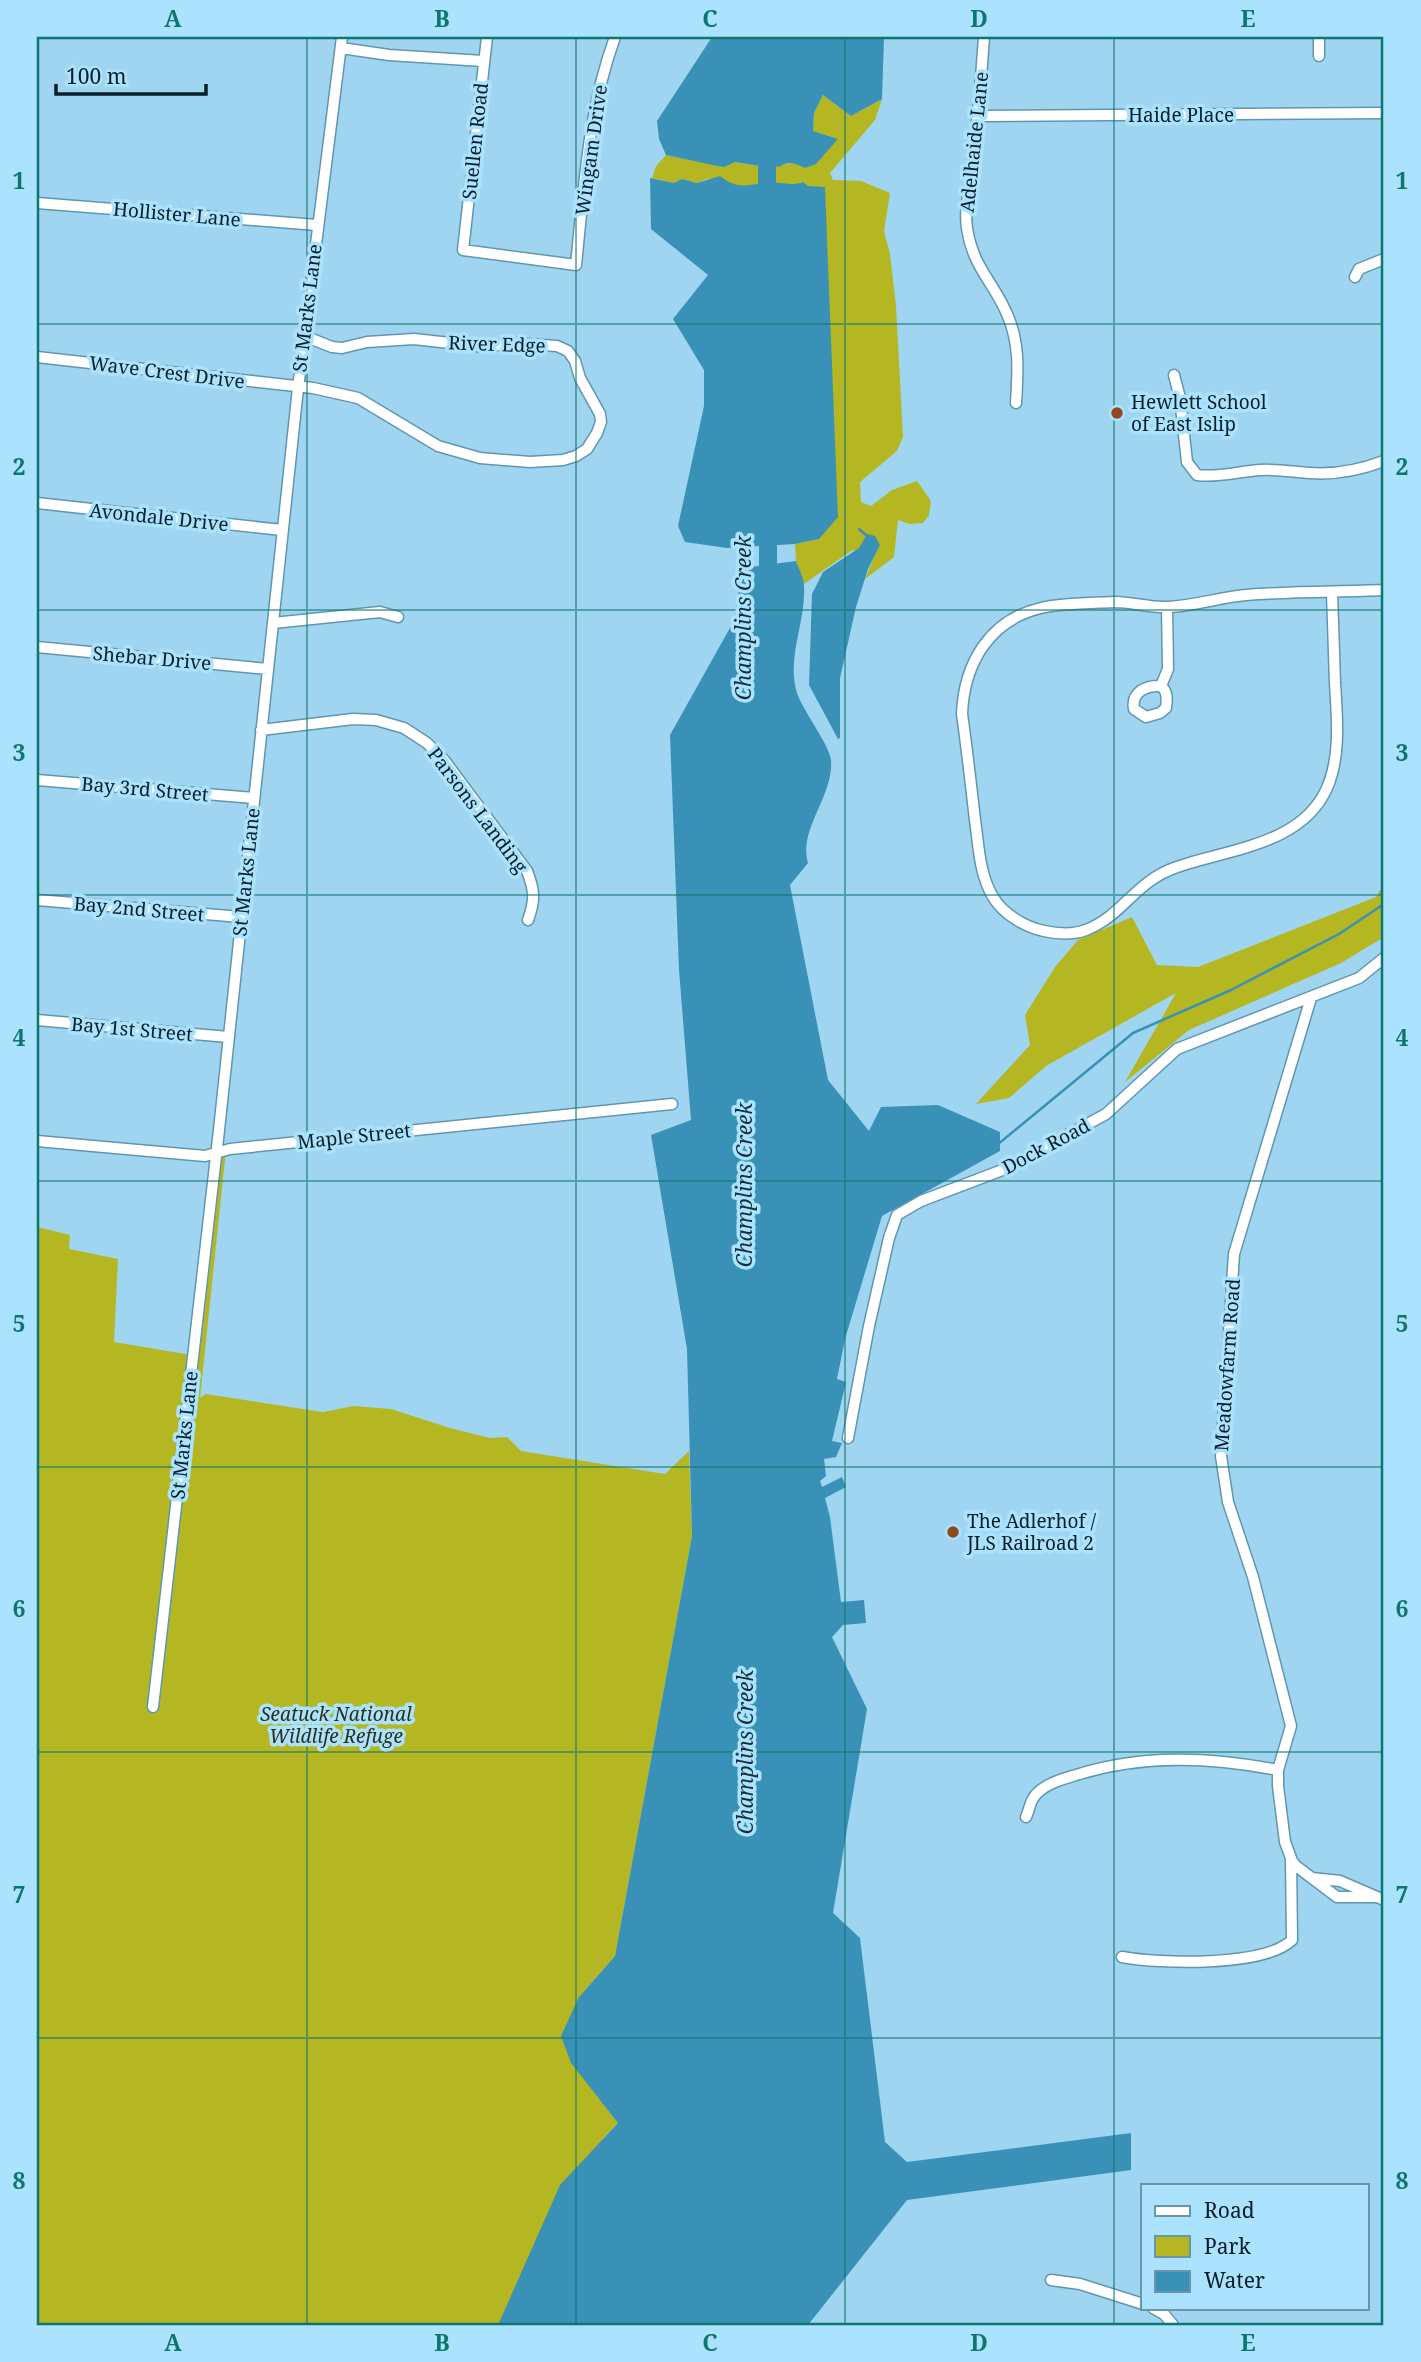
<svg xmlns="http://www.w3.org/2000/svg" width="1421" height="2362" font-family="'Noto Serif',serif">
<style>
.green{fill:#b5b722}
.water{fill:#3a91b7}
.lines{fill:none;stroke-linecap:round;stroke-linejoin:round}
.stream{stroke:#3a91b7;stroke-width:2.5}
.river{stroke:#3a91b7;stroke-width:18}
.minor-casing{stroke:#6196af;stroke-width:13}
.minor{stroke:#fff;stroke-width:10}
.grid{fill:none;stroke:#0f766e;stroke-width:2;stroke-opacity:0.55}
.poi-dot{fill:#8e4a1d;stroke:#abe2fe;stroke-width:2.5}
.labels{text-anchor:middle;stroke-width:7;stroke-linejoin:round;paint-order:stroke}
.street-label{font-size:19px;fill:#091e29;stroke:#abe2fe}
.poi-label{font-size:19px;fill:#091e29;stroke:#abe2fe;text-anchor:start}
.park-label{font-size:19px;font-style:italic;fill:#2e2f17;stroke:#abe2fe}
.water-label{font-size:21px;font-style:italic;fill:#132e3a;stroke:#abe2fe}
.neatline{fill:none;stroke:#0f766e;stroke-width:2.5}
.grid-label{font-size:23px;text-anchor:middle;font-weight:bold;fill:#0f766e}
</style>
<rect width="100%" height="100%" fill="#9fd5f0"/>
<path class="green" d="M823,95l28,21 31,-17 -7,21 -45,53 3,7 28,1 29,12 -6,38 6,23 6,52 7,131 -6,14 -37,31 1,20 10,4 21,-16 25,-9 14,20 -2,14 -6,8 -13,1 -12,-4 -4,37 -29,22 14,-34 -28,6 -47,33 -8,-23 -1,-17 24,-5 -11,-353 -5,-4 -12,4 -24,-3 -19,5 -41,-9 -10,4 -15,-4 -8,4 -22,-5 4,-12 10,-11 58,12 10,-5 25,4 36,-3 10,5 32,-29 -24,-8 1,-18z
M1384,884v53l-43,26 -152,67 -64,52 51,-89 -130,73 -37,32 -33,6 54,-59 -5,-30 30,-48 23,-27 54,-23 25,48 41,2 178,-70z
M226,1150l-26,248 6,-4 117,18 31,-6 37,3 59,19 40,10 17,-1 14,14 144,23 24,-23 3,85 -77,420 -36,41 33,118 6,8 -13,13 -94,189h-474v-1098l33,8 -1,14 49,10 -4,83 77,13 23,-197z"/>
<path class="water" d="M712,37h172l-2,62 -31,17 -28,-21 -9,18 -1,18 25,8 -22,25 -11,4c-10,-5 -17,-8 -26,-1l-12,-3 -8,2 -24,-4 -11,5 -7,-1 -51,-11 -7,-16 -2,-18z
M720,176c19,15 28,8 49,7 14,-2 20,4 34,-1l5,4 17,1 13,330 -19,22 -24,5 -68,4 -42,-6 -7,-16 26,-120v-36l-31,-51 35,-44 -57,-46 -1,-51 24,5 8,-4 15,4z
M867,534l8,2 5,9 -12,24 -12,38 -16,71v60l-2,1 -29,-54 3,-91 11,-22 36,-24z
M796,561c3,8 8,17 8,25 2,37 -18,71 -7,107 6,18 32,51 34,67 3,36 -33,69 -23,103l-18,22 38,195 41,51 12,-24 57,-2 62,27v19l-118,65 -37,123 -8,40 9,3 -14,59 10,2 -6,14 -12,2 2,17 -6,5 2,6 20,-10 4,10 -21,11 5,19 11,85 23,-2 2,23 -23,2 -11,12 35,72 -34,204 27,25 25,204 22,20 224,-29v37l-224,30 -99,125h-310l62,-140 58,-62 -47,-60 -10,-27 18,-39 36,-41 77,-420 -5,-187 -36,-214 40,-15 -12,-150 -9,-235 65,-116 7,-51z"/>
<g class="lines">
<path class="stream" d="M859,529l7,6
M997,1145l136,-112 98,-43 108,-56 45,-30"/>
<path class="river" d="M767,141v63
M768,523v63"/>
<defs>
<path id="minor" d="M487,37l-24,213 113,15c8,-78 12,-154 39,-228
M984,37c-3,44 -7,88 -12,133 -2,19 -8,38 -5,58 6,40 26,53 40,86 13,29 11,58 9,89
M1319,37v19
M341,48l48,7 94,6
M978,116l406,-3
M37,203l280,22
M1355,277l4,-8 25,-10
M37,357l276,31 45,10 80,48 42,12 50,4 33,-2 13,-4 11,-7 10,-16 4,-11 -1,-8 -20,-36 -5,-17 -7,-10 -11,-5 -46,-3 -25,4 -72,-8 -47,3 -25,6 -10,-1 -28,-11
M1174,375l6,23 7,64 10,13c22,3 42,-4 64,-5 17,-1 32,2 49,3 26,2 50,-3 74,-12
M37,503l245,27
M1332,593c1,30 2,60 3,90 2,34 6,73 -8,105 -25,57 -99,61 -150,79 -42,14 -53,48 -91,63 -13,5 -28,4 -42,1 -19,-4 -41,-17 -51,-34 -14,-24 -14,-50 -18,-77 -4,-35 -8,-71 -13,-106 2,-50 27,-94 79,-106 19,-5 53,-5 74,-6 17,0 35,6 53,5 27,-1 52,-10 78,-12 46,-4 92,-3 138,-5
M273,623l107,-11 18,5
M37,647l231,22
M1161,686c-15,-1 -30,6 -27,23l12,8 14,-4 6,-5c1,-9 2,-16 -5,-22l7,-17 -1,-62
M261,730l92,-11 23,1 28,8 23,15 17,17 83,111c8,20 8,30 1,49
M37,780l217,18
M37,900l204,17
M37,1020l191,17
M37,1141l168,15 25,-7 442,-45
M848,1438l21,-112 20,-88 8,-23 24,-14 84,-32 101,-55 71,-65 182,-71 25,-20
M153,1707l66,-577 79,-742 44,-351
M1026,1817c3,-6 4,-15 8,-20 9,-13 29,-18 42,-22 67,-21 134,-18 202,-5
M1291,1860l5,6 41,31h38
M1312,1878l28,3 44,19
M1122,1957c37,7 142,10 170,-17l-1,-82 -6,-16 -7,-56v-16l13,-44 -38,-149 -25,-75 -7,-46 13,-202 77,-256
M1051,2280l29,4 63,20
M1153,2308l11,6 9,11"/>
</defs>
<use href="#minor" class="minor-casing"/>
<use href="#minor" class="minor"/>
</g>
<path class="grid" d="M307,37v2288M576,37v2288M845,37v2288M1114,37v2288M37,324h1347M37,610h1347M37,895h1347M37,1181h1347M37,1467h1347M37,1752h1347M37,2038h1347"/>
<g class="poi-dot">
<circle cx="1117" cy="413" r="7"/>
<circle cx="953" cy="1532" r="7"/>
</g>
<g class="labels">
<g class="street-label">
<text x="1181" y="122">Haide Place</text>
<text transform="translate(475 141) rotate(-84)" y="7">Suellen Road</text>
<text transform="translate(974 142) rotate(-84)" y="7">Adelhaide Lane</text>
<text transform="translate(591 150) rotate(-82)" y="7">Wingam Drive</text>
<text transform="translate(177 214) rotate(5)" y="7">Hollister Lane</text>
<text transform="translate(307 308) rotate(-83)" y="7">St Marks Lane</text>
<text transform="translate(497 344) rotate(2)" y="7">River Edge</text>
<text transform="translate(167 372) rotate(7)" y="7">Wave Crest Drive</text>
<text transform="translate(159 517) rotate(6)" y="7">Avondale Drive</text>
<text transform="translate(152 658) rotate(5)" y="7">Shebar Drive</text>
<text transform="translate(145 789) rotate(5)" y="7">Bay 3rd Street</text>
<text transform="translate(478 810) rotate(53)" y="7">Parsons Landing</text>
<text transform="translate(246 872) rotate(-84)" y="7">St Marks Lane</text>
<text transform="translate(139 909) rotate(5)" y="7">Bay 2nd Street</text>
<text transform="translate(132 1029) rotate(5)" y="7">Bay 1st Street</text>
<text transform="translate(354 1136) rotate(-6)" y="7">Maple Street</text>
<text transform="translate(1046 1146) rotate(-28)" y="7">Dock Road</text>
<text transform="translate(1227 1365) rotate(-86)" y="7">Meadowfarm Road</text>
<text transform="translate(184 1435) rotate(-84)" y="7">St Marks Lane</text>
</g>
<g class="poi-label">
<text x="1131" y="409">Hewlett School<tspan x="1131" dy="22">of East Islip</tspan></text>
<text x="967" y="1528">The Adlerhof /<tspan x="967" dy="22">JLS Railroad 2</tspan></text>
</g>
<g class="park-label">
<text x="336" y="1721">Seatuck National<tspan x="336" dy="22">Wildlife Refuge</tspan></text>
</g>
<g class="water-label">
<text transform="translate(744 618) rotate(-90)" y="7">Champlins Creek</text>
<text transform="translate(745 1185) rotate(-90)" y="7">Champlins Creek</text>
<text transform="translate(746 1752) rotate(-90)" y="7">Champlins Creek</text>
</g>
</g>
<rect width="1421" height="2362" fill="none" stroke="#abe2fe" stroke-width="77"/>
<rect x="1141" y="2184" width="228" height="126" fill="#abe2fe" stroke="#6a94a9" stroke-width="2"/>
<rect x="1155" y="2206" width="35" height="10" fill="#ffffff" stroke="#6a94a9" stroke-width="2"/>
<text x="1204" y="2218" font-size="21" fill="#091e29">Road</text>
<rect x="1155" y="2236" width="35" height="21" fill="#b5b722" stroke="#6a94a9" stroke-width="2"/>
<text x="1204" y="2254" font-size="21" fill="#091e29">Park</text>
<rect x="1155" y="2271" width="35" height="21" fill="#3a91b7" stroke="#6a94a9" stroke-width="2"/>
<text x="1204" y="2288" font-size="21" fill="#091e29">Water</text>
<path d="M56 84v10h150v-10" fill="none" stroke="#091e29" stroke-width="3.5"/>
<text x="66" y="84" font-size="21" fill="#091e29" stroke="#abe2fe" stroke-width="5" paint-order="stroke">100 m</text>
<rect x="38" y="38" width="1344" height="2286" class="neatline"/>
<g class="grid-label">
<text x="173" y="27">A</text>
<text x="442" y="27">B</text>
<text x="710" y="27">C</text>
<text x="979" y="27">D</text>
<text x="1248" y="27">E</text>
<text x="19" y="189">1</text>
<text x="1402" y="189">1</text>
<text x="19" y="475">2</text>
<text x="1402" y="475">2</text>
<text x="19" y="761">3</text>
<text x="1402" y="761">3</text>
<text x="19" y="1046">4</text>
<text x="1402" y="1046">4</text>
<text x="19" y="1332">5</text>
<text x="1402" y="1332">5</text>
<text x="19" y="1617">6</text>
<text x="1402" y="1617">6</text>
<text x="19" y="1903">7</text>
<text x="1402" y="1903">7</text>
<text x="19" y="2189">8</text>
<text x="1402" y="2189">8</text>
<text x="173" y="2351">A</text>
<text x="442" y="2351">B</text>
<text x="710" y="2351">C</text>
<text x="979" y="2351">D</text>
<text x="1248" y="2351">E</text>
</g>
</svg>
